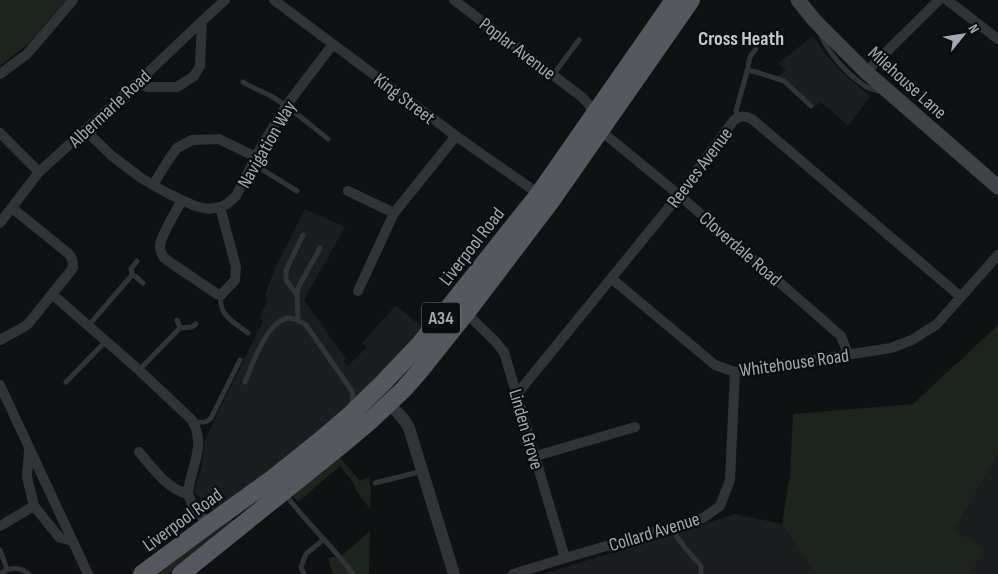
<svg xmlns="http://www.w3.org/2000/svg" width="998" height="574" font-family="'Sofia Sans Condensed',sans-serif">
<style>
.built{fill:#1c1d1f}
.green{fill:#1d241d}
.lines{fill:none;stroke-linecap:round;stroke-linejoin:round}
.service{stroke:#313337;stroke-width:5}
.minor{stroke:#313337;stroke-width:10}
.tertiary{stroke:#313337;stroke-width:12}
.secondary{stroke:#3f4247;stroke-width:15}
.trunk{stroke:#55595f;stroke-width:18}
.labels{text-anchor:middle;stroke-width:4.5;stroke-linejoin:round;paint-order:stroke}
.shield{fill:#0b0c0d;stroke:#757a81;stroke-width:1}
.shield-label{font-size:18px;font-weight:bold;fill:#a2a9b3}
.street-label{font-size:19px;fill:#a2a9b3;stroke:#0b0c0d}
.neighbourhood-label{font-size:20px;font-weight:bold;fill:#c3c8cf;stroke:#0b0c0d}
</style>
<rect width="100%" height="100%" fill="#101112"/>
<path class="built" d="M813,36l13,19 15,16 29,26 -22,29 -27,-24 -6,5 -33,-28 -5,-2 9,-7 -8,-7z
M305,209l40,18 -41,73 42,59 -2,1 3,5 4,-2 16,-16 -5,-4 34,-38 28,24 -62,64 -49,43 -98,76 -4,-2 -17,-19 8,-25 2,-23 15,-33 44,-89 -4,-3 8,-16 -2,-7 10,-27z
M998,455v119h-28l14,-26 -32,-18 9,-12z
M735,514l47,10 34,50h-272l34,-11 91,-27z"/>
<path class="green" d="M0,0h66l-37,43 -29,23z
M998,325v130l-37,63 -8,12 32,18 -15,26h-154l-34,-50 8,-50 3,-60 120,-10z
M340,458l20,23 9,-4 2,15 -1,17 -15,-20 1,-2 -16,-21 -42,36 -5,-6 1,-2z
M231,519l4,4 -66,51h-17z
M370,531l-1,43h-36l-5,-16 14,-3z"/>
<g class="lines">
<path class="service" d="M820,33c7,19 28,42 45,53 4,3 10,4 15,5
M747,70l9,2 28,9 27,25
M553,75l26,-35
M243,82c9,6 19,9 28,14 20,12 38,28 57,43
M738,118l-2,-7 12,-43c1,-9 2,-13 8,-19
M253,164l44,27
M132,275l3,1 8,7
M221,295c-3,21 13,27 27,38
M297,295l-11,-15v-10l17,-35
M177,320l3,8
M298,320l-1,-25 1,-7 22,-40
M89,325l43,-50 -1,-6 6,-8
M139,370l41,-42 12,-1 4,-3
M66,382l40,-41
M245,382c7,-17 22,-61 43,-64 7,0 12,3 18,7l46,66 1,5 -1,9
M193,420c7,3 13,4 18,-2l29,-58
M375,483l48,-12
M286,495c20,28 47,51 67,79
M671,527c8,16 19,26 30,39v8
M0,550l7,19
M0,574c10,-7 19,-8 29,0
M304,574l-3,-7 5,-13 18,-15"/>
<path class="minor" d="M274,0l182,136 83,58
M454,0l128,97c6,7 11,10 9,20
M947,0l51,39
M866,72l73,-72
M0,74l27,-20 46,-54
M138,82l9,5h30l17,-11 6,-10 2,-45
M85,130l27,26 29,22 28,16 26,12 13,3 12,-2 7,-3 9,-8 25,-49 25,-41 47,-62
M601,131l78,64 162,141 7,18
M0,133l39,39
M153,185l16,-26 8,-11 15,-8 27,-1 37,18
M348,191l46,22
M182,200c-5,10 -22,36 -22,47 0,4 2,7 4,11l53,36 4,1 14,-15 1,-13 -16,-60
M0,223l39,-51 99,-90 64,-61 23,-21
M612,279l103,86 20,7 156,-24 21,-8 25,-16 61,-69
M358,291l36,-78 62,-77
M52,294l87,76 53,50c15,27 -2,47 -4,74 3,12 13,21 20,31
M466,313l29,28 9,11 61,206
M0,340l22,-12 6,-4 45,-56c0,-5 0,-9 -4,-14l-57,-46
M0,385l88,189
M517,394l162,-199 55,-75c7,-5 11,-4 18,-1l209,178
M29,451l-2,26 7,29 26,32 13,3
M139,452c13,15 28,37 49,42
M536,456l99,-29
M0,526l34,-20
M513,574l52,-16 138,-40 17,-12 10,-26 5,-108"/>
<path class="tertiary" d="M389,403l16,18 4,7 45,146"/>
<path class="secondary" d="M798,0l17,21 51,51 132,115"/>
<path class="trunk" d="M142,574l66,-49 64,-46 50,-40 29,-25 31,-30 37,-39 120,-151 135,-194
M181,574l158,-127 32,-27 33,-31 19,-22 43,-54 85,-112 140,-201"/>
</g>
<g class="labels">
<rect class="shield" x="422" y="302.5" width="38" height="31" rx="4"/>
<g class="shield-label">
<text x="441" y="324">A34</text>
</g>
<g class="street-label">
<text transform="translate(518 48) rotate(37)" y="7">Poplar Avenue</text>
<text transform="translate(908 82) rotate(42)" y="7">Milehouse Lane</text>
<text transform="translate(405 98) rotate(37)" y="7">King Street</text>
<text transform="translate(109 108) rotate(-43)" y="7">Albermarle Road</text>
<text transform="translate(266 144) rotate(-60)" y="7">Navigation Way</text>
<text transform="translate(699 167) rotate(-53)" y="7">Reeves Avenue</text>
<text transform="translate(471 246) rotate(-52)" y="7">Liverpool Road</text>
<text transform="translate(741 248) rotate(41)" y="7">Cloverdale Road</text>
<text transform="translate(794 362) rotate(-8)" y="7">Whitehouse Road</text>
<text transform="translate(527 429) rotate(74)" y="7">Linden Grove</text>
<text transform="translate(182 519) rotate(-36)" y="7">Liverpool Road</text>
<text transform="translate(654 531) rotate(-17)" y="7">Collard Avenue</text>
</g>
<g class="neighbourhood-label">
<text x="741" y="45">Cross Heath</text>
</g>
</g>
<g transform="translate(963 35) rotate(60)" stroke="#0b0c0d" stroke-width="4" paint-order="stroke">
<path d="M0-4L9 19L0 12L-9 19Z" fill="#a2a9b3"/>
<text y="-8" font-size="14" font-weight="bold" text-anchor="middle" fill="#a2a9b3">N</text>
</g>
</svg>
